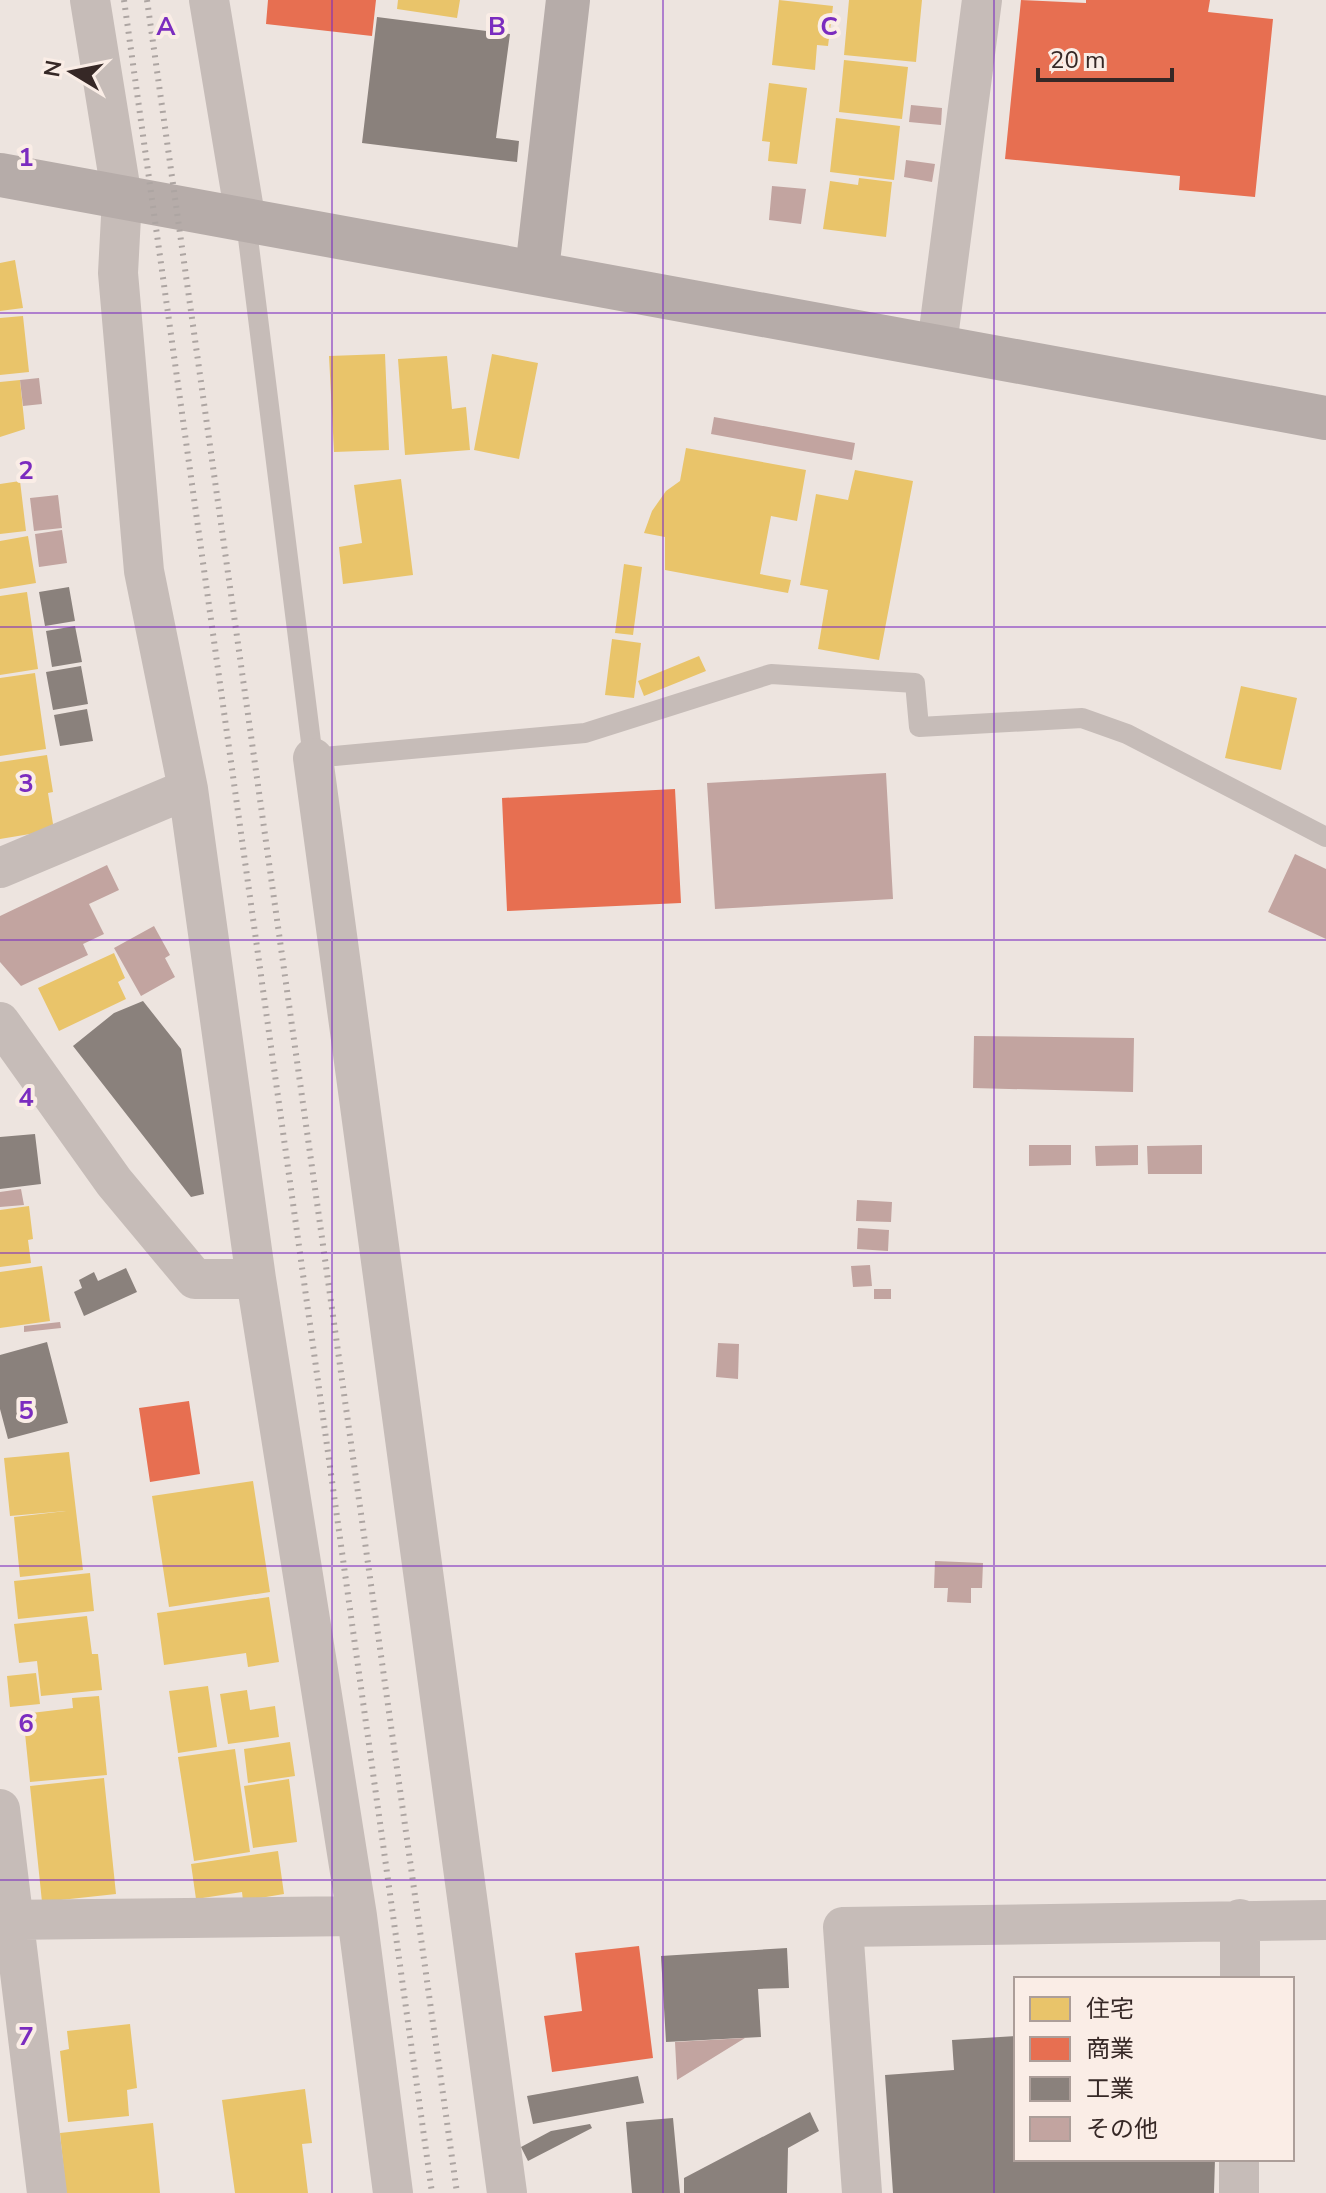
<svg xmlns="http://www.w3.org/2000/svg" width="1326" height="2193" font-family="'Nunito Sans','Noto Sans JP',sans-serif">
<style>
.homes{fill:#e9c46a}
.shops{fill:#e76f51}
.industry{fill:#8a817c}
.building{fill:#c2a4a0}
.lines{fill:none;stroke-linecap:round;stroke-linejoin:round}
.lane{stroke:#c6bcb8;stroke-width:20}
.street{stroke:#c6bcb8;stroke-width:40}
.secondary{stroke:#b6aca9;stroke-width:44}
.rail{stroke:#ada5a2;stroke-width:6;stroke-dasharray:2 6;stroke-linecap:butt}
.grid{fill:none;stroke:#7b2cbf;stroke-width:2;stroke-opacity:0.55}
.grid-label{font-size:26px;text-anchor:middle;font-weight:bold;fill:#7b2cbf;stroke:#faede6;stroke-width:8;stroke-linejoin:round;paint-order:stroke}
</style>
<rect width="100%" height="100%" fill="#ede4df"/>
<path class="homes" d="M398,0h62l-3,18 -60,-9z
M779,0l54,6 -5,40 -11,-1 -2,25 -43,-5z
M849,0h73l-6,62 -72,-7z
M844,60l64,7 -6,52 -63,-7z
M769,83l38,5 -10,76 -29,-3 2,-19 -8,-1z
M836,118l64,8 -6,54 -64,-8z
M859,178l33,4 -6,55 -63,-8 7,-48 28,4z
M15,260l8,48 -23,3v-48z
M23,316l6,56 -29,3v-57z
M385,354l4,96 -55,2 -5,-96z
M492,354l46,9 -19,96 -45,-9z
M447,356l5,53 14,-2 4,43 -65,5 -7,-96z
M20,380l5,49 -25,8v-55z
M686,448l120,22 -9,51 -26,-5 -11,58 31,6 -3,13 -123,-23v-33l-21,-4 8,-22 14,-20 14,-10z
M855,470l58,11 -34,179 -61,-11 10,-59 -28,-5 16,-91 32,6z
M401,479l12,96 -70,9 -4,-37 23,-4 -8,-58z
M20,481l6,50 -26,3v-50z
M28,536l8,47 -36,6v-48z
M624,564l18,3 -9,68 -18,-2z
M27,592l11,77 -38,6v-79z
M612,639l29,4 -7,55 -29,-3z
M699,656l7,15 -62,25 -6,-15z
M35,673l11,76 -46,7v-78z
M1241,686l56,12 -16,72 -56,-12z
M47,755l6,37 -5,1 6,37 -54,9v-77z
M114,953l11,25 -7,4 8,17 -67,32 -21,-43z
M29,1206l4,33 -5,1 3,23 -31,4v-57z
M42,1266l8,55 -50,7v-56z
M69,1452l14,118 -63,7 -6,-60 52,-6 -56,5 -6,-58z
M253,1481l17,111 -101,15 -17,-111z
M90,1573l4,38 -76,8 -4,-38z
M269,1597l10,65 -31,5 -2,-14 -82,12 -7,-52z
M87,1616l5,38h6l4,36 -61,6 -4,-35 -18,2 -5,-39z
M36,1673l4,31 -30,3 -3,-31z
M208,1686l9,61 -39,6 -9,-62z
M247,1690l3,20 25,-4 4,31 -51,7 -8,-50z
M99,1696l8,79 -77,7 -7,-68 50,-6 -1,-10z
M290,1742l5,34 -47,7 -4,-34z
M235,1749l15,103 -56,9 -16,-104z
M104,1778l12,116 -74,8 -12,-116z
M289,1779l8,63 -44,6 -9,-62z
M278,1851l6,43 -41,7 -1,-9 -46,7 -5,-35z
M130,2024l7,64 -10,2 2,26 -61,6 -8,-71 9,-2 -2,-18z
M305,2089l7,54 -10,1 6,49h-73l-13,-93z
M153,2123l7,70h-94l-6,-60z"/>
<path class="shops" d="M268,0h108l-4,36 -106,-12z
M1021,0l65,3v-3h124l-2,12 65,7 -18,178 -76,-7 1,-14 -175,-17z
M675,789l6,114 -174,8 -5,-113z
M189,1401l11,73 -50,8 -11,-74z
M639,1946l14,112 -101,14 -8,-56 38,-5 -7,-58z"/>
<path class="industry" d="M377,17l133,17 -14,104 23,3 -2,21 -155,-19z
M69,587l6,34 -30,5 -6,-34z
M75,626l7,36 -30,5 -6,-36z
M81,666l7,38 -35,6 -7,-38z
M87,709l6,32 -33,5 -6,-31z
M143,1001l38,48 23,145 -13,3 -118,-151 41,-33z
M35,1134l6,50 -41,5v-52z
M126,1268l11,24 -53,24 -10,-24 8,-4 -3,-8 15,-8 4,9z
M47,1342l21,81 -60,16 -8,-30v-54z
M787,1948l2,40 -31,1 3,48 -95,5 -5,-86z
M1016,2036v123h199l-1,34h-321l-8,-118 69,-5 -2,-30z
M638,2076l6,27 -111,21 -6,-28z
M810,2112l9,19 -31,17 -1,45h-103v-15z
M673,2118l7,75h-48l-6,-71z
M590,2124l2,4 -64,33 -7,-14 30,-16z"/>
<path class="building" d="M911,105l31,3 -1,17 -32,-3z
M906,160l29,4 -3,18 -28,-5z
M772,186l34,3 -5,35 -32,-4z
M39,378l3,26 -19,2 -3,-26z
M714,417l141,26 -3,17 -141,-26z
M58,495l4,33 -28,3 -4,-33z
M62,530l5,33 -28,4 -4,-33z
M886,773l7,126 -178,10 -8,-126z
M1295,854l31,15v70l-58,-27z
M107,865l12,25 -30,14 15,30 -21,10 5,11 -67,31 -21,-24v-46z
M154,926l16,29 -5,3 10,19 -34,19 -27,-48z
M974,1036l160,2 -1,54 -160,-4z
M1029,1145h42v20l-42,1z
M1138,1145v20l-42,1 -1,-20z
M1202,1145v29h-54l-1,-28z
M21,1189l3,16 -24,2v-15z
M857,1200l35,2 -1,20 -35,-1z
M858,1228l31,2 -1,21 -31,-2z
M870,1265l2,21 -19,1 -2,-21z
M874,1289h17v10h-17z
M60,1322l1,6 -37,4v-6z
M718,1343l21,1 -1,35 -22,-2z
M935,1561l48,2 -1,25h-11v15l-24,-1 1,-14h-14z
M745,2038l-68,42 -2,-38z"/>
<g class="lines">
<path class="lane" d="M246,222l67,536 272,-25 186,-59 144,9 4,44 163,-9 45,16 199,103"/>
<path class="street" d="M90,0l32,198 -4,75 26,298 44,218 68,490
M209,0l37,222
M937,345l45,-345
M313,758l194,1435
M0,868l188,-79
M0,1022l114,160 81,97h61l101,637 36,277
M0,1809l47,384
M0,1920l357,-4
M1240,1979v-60
M862,2193l-19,-266 483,-7
M1239,2193v-34"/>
<path class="secondary" d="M0,175l1326,243
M537,270l31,-270"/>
<path class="rail" d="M124,0l308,2193
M147,0l310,2193"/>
</g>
<path class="grid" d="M332,0v2193M663,0v2193M994,0v2193M0,313h1326M0,627h1326M0,940h1326M0,1253h1326M0,1566h1326M0,1880h1326"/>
<g class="grid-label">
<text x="166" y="35">A</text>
<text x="497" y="35">B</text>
<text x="829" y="35">C</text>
<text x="26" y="166">1</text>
<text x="26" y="479">2</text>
<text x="26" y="792">3</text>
<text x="26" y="1106">4</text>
<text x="26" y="1419">5</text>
<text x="26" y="1732">6</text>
<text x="26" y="2045">7</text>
</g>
<rect x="1014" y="1977" width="280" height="184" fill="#faede6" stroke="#ac9e99" stroke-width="2"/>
<rect x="1030" y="1997" width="40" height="24" fill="#e9c46a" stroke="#ac9e99" stroke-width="2"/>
<text x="1086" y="2017" font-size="24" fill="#362826">住宅</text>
<rect x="1030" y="2037" width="40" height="24" fill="#e76f51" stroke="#ac9e99" stroke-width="2"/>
<text x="1086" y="2057" font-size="24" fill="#362826">商業</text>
<rect x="1030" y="2077" width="40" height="24" fill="#8a817c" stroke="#ac9e99" stroke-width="2"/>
<text x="1086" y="2097" font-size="24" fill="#362826">工業</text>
<rect x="1030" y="2117" width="40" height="24" fill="#c2a4a0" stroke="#ac9e99" stroke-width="2"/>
<text x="1086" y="2137" font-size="24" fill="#362826">その他</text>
<g transform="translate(72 72) rotate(280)" stroke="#faede6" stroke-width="6" paint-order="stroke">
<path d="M0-6L14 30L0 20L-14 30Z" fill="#362826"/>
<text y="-12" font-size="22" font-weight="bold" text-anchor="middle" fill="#362826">N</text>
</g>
<path d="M1038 68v12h134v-12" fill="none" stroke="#362826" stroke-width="4"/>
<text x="1050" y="68" font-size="24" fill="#362826" stroke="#faede6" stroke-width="6" paint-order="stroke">20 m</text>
</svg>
